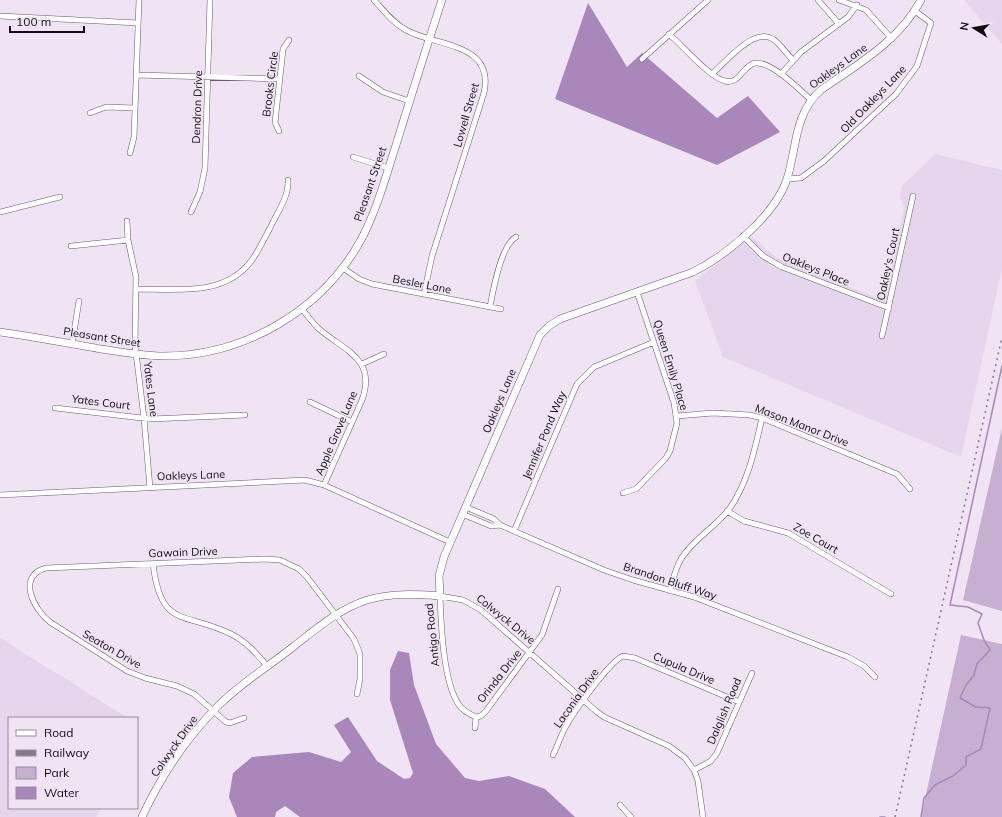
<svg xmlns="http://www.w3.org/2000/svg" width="1002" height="817" font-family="Mulish,sans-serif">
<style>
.built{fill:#e5d6ed}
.green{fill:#c6afd1}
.water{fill:#aa87ba}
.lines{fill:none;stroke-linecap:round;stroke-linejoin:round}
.stream{stroke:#aa87ba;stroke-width:1.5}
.street-casing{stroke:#665c6b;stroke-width:6}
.secondary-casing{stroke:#665c6b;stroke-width:8}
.street{stroke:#fff;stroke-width:5}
.secondary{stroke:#fff;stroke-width:7}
.rail{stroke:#847b87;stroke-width:1.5;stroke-dasharray:2 4;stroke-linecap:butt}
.labels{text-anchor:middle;stroke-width:3;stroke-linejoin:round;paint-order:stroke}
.street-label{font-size:11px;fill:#100c11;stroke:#efe3f4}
</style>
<rect width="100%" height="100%" fill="#efe3f4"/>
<path class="built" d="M964,0h38v44z
M935,154l67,16v98l-41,189 -238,-100 -28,-76 56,-45 26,22 103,41 5,-1 19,-90 -4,-10 2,-12z
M0,638l128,80h-119v90h92l-5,9h-96z"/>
<path class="green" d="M1002,428v183l-39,-11z
M961,635l41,9v173h-81z"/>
<path class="water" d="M588,3l39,64 15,-14 75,65 31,-22 32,36 -63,33 -162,-66z
M398,651l11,2 5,32 22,59 29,34 14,3 30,-5 36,13 30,28h-275l-15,-11 -9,6 -1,5h-38l-8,-20 4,-24 19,-16 57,-5 32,10 10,-10 -17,-27 14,-8 29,44 27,18 6,-1 3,-5 -23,-73v-30z"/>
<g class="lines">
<path class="stream" d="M880,817h5
M921,817l3,-19 11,-13 18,-9 13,-11v-8l15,-8 9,-41 -14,-1 -16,-9 6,-13 8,-10 3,-11 13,-14 -6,-10 -6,-17 4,-9 -14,-7 -18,-2 52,-239"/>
<defs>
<path id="street" d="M374,0c10,11 19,23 32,30 30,17 89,12 78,63l-52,163 -8,38
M818,0l21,24
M839,0l27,10 26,29
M0,16l138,7
M669,34c13,11 41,44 56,47 15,4 18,-16 30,-18 16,-2 44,26 56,37
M642,59l66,-59
M712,74c14,-12 41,-47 61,-35 7,5 13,14 19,20
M781,74l20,-22 47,-35 9,-12
M137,75l142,4
M359,76l24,16 26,9
M90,113l16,-6 29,1
M279,131l-4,-9 7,-63 1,-10 6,-9
M130,153l4,-16 5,-137
M353,157l35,11
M787,179l14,-1 23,-17 72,-67 21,-28 14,-43 -16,-12
M0,212l60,-15
M191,212l9,-20 5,-24 5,-168
M127,221l1,19 8,37 -1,68 9,73 6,70
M743,236l20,20 19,11 107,41
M71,246l57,-6
M343,268l16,11 13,5 129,25
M136,289c41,0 89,8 116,-29 7,-10 12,-21 18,-32 7,-15 19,-31 18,-48
M490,307c3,-17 11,-62 26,-70
M302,309c5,6 10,13 16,19 26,23 59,30 44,72l-38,85
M882,336l31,-140
M72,344l7,-43
M362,364l22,-10
M310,402l42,20
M55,408l96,11 94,-4
M677,416l36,-3 37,2 12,3 135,56 13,15
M623,493l13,-4 30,-31 4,-7 7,-28 -3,-20 -37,-111
M0,495l305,-15 19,5 126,57
M727,511l17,10 44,12 103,61
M462,514l29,12 9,-1 -6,-6 -28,-12
M500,525l104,45 29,10 61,17 154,60 16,9 11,11
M514,531l63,-147 17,-17 60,-25
M153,564c8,66 32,47 78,70 16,8 26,20 36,32
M670,591c3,-11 5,-22 11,-32 12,-20 35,-32 49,-51 18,-26 25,-59 32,-90
M476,717c-7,-3 -13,-6 -17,-12 -16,-23 -18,-81 -19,-109l23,4 18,10 115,101 8,6 65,29 16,12 9,12 4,11 5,36
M244,718l-14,5 -4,-1 -32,-28 -17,-8 -32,-8 -18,-7 -77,-49c-16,-12 -34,-46 -4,-54l219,-9 15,1 19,9 8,8 47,62 6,15v25l-3,15
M475,728l1,-11 5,-1 5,-5 56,-76 16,-46
M553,755c4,-8 7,-17 11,-25 8,-16 45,-68 59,-74l12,2 104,44
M694,770l17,-9 6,-8 35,-80
M620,805l11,12"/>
<path id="secondary" d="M0,332c34,5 67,11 101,17 21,3 42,7 63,7 81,0 159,-46 198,-118 15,-29 24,-62 34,-93 15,-48 30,-97 46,-145
M142,817c19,-41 45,-80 77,-112 22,-22 50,-39 74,-58 23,-18 46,-38 74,-47 24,-7 48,-6 73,-4l-1,-20 5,-19 96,-222 9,-9 11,-7 133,-47c32,-16 80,-55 93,-90 11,-31 7,-68 35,-92 37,-26 78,-49 100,-90"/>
</defs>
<use href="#street" class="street-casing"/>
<use href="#secondary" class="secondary-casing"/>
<use href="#street" class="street"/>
<use href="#secondary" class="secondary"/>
<path class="rail" d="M895,817l107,-480"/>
</g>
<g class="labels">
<g class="street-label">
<text transform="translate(838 66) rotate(-36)" y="4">Oakleys Lane</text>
<text transform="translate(270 84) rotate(-83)" y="4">Brooks Circle</text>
<text transform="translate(873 99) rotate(-46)" y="4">Old Oakleys Lane</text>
<text transform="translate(197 107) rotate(-88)" y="4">Dendron Drive</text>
<text transform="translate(466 115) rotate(-74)" y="4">Lowell Street</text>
<text transform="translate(370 184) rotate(-71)" y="4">Pleasant Street</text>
<text transform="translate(888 264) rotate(-78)" y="4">Oakley's Court</text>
<text transform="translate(816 269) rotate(22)" y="4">Oakleys Place</text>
<text transform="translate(422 284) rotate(11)" y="4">Besler Lane</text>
<text transform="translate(102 337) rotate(9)" y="4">Pleasant Street</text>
<text transform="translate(671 365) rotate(73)" y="4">Queen Emily Place</text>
<text transform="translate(151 389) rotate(83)" y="4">Yates Lane</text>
<text transform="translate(499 401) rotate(-67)" y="4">Oakleys Lane</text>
<text transform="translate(101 402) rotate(7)" y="4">Yates Court</text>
<text transform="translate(802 425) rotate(21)" y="4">Mason Manor Drive</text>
<text transform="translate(336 433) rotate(-67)" y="4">Apple Grove Lane</text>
<text transform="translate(544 435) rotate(-67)" y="4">Jennifer Pond Way</text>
<text transform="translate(191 475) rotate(-2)" y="4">Oakleys Lane</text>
<text transform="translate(816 538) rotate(30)" y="4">Zoe Court</text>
<text transform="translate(183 552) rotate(-2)" y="4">Gawain Drive</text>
<text transform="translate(670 581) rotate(18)" y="4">Brandon Bluff Way</text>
<text transform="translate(506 619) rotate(39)" y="4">Colwyck Drive</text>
<text transform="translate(432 635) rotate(-96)" y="4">Antigo Road</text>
<text transform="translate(112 649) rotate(30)" y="4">Seaton Drive</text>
<text transform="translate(684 668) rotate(23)" y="4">Cupula Drive</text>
<text transform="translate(499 676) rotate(-52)" y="4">Orinda Drive</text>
<text transform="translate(576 698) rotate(-55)" y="4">Laconia Drive</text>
<text transform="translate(724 711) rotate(-67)" y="4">Dalglish Road</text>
<text transform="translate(174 746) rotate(-55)" y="4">Colwyck Drive</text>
</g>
</g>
<rect x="8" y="717" width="130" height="92" fill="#efe3f4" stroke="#968d99"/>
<rect x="16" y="730" width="20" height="6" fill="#ffffff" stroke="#968d99"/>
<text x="44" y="737" font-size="12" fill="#100c11">Road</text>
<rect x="16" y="750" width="20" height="6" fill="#847b87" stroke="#968d99"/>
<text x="44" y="757" font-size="12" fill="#100c11">Railway</text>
<rect x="16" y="767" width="20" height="12" fill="#c6afd1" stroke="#968d99"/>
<text x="44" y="777" font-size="12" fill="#100c11">Park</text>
<rect x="16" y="787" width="20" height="12" fill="#aa87ba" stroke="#968d99"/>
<text x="44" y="797" font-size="12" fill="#100c11">Water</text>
<g transform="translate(974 28) rotate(281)" stroke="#efe3f4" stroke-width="3" paint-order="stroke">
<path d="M0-3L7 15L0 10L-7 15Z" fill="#100c11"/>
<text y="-6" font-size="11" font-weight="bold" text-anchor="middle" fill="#100c11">N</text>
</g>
<path d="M10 26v6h74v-6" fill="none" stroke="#100c11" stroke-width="2"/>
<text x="16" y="26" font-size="12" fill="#100c11" stroke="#efe3f4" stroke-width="3" paint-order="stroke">100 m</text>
</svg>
